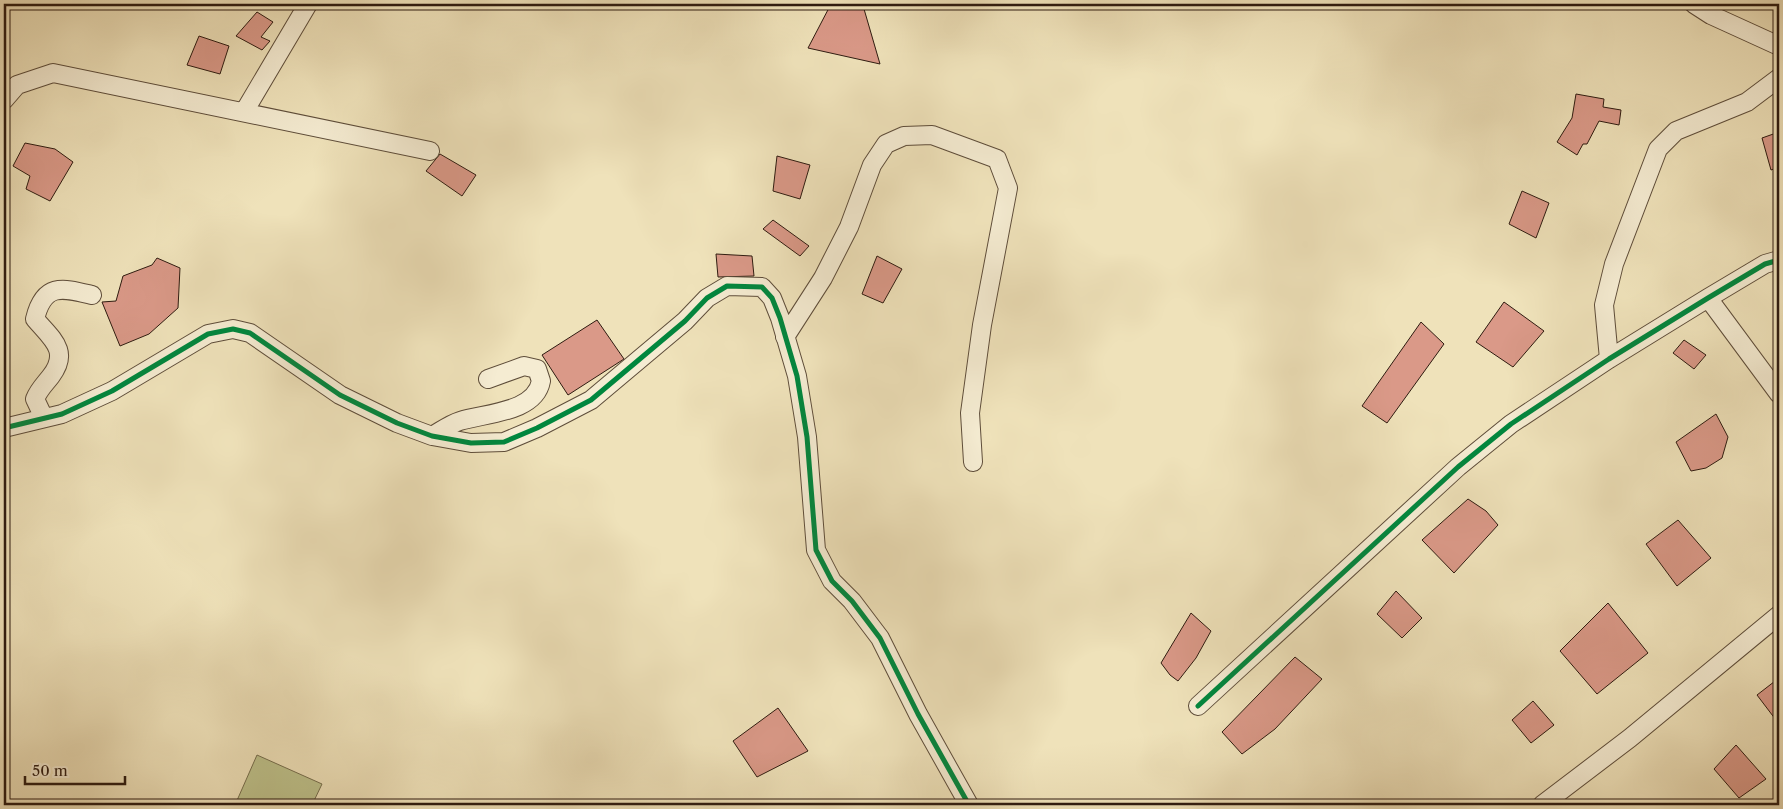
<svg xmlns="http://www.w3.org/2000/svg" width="1783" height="809" font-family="'Libre Caslon Text',serif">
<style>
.pitch{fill:#bec28c;stroke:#766e4e}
.building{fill:#da9988;stroke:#2e1b10}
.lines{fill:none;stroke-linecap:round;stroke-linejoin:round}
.minor-casing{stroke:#5e4d3a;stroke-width:20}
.minor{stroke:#f5ecd2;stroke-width:18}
.cycleway-casing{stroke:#f5ecd2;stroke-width:8}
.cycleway{stroke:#00873e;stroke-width:5}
</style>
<rect width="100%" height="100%" fill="#efe2ba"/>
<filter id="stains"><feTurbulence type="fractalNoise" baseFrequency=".004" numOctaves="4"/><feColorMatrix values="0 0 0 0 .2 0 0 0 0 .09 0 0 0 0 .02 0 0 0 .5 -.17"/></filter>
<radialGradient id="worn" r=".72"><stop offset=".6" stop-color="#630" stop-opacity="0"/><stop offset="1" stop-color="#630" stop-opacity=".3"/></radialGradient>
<path class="pitch" d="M257,755l65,29 -10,21h-77z"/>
<path class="building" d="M831,4h16l17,5 16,55 -72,-16z
M257,12l16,10 -12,15 9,4 -8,9 -26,-14z
M199,36l30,10 -9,28 -33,-9z
M1576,94l28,5 -1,8 18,3 -2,15 -20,-4 -12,23h-4l-6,11 -20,-13 15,-24z
M1779,132v35l-8,3 -9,-32z
M25,143l30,6 18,13 -23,39 -24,-12 4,-13 -17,-10z
M440,154l36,21 -14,21 -36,-25z
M777,156l33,9 -10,34 -27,-8z
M1522,191l27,12 -13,35 -27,-14z
M773,220l36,26 -9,10 -37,-27z
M716,254l36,2 2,20 -36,1z
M877,256l25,13 -19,34 -21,-9z
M157,258l23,10 -2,40 -29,26 -29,12 -18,-44 14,-1 7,-25 29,-11z
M1504,302l40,29 -31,36 -37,-25z
M597,320l27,39 -56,36 -26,-40z
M1421,322l23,22 -57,79 -25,-17z
M1684,340l22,15 -12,14 -21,-16z
M1716,414l12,23 -6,21 -16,10 -15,3 -15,-29z
M1468,499l18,12 12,14 -44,48 -32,-33z
M1678,520l33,38 -34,28 -31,-42z
M1396,591l26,27 -20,20 -25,-24z
M1608,603l40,50 -51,41 -37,-43z
M1191,613l20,18 -15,27 -18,23 -8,-6 -9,-12z
M1295,657l27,22 -47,50 -33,25 -20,-22z
M1779,678v46l-22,-29z
M1533,701l21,24 -23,18 -19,-23z
M778,708l30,43 -51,26 -24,-36z
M1736,745l30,34 -27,19 -25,-29z"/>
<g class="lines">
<defs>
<path id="minor" d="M1694,4l17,11 68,31
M4,100l13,-15 36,-12 377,78
M244,112l64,-108
M1708,298l71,96
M785,337l38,-59 26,-51 23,-62 14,-21 18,-8 28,-1 65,24 11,29 -26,137 -12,88 3,49
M1609,359l-5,-54 10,-41 44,-115 18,-18 71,-29 32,-24
M44,418l-9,-19c4,-10 10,-15 16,-23 19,-25 1,-37 -16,-57 9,-37 28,-31 57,-24
M4,428l58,-14 50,-23 96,-57 25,-5 17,4 90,62 57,28 35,13 39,7 33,-1 33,-14 54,-28 94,-79 22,-23 20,-12 35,1 10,11 8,20 17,58 10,61 9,113 16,31 20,20 28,37 38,76 51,91
M432,436c9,-5 18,-12 28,-15 25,-8 75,-8 81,-40l-4,-12 -13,-3 -36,13
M1198,706l260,-239 53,-43 98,-65 99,-61 57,-34 14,-4
M1542,805l88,-67 149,-123"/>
</defs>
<use href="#minor" class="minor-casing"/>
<use href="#minor" class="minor"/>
<defs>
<path id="cycleway" d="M4,428l58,-14 50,-23 96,-57 25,-5 17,4 90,62 57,28 35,13 39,7 33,-1 33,-14 54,-28 94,-79 22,-23 20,-12 35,1 10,11 8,20 17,58 10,61 9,113 16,31 20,20 28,37 38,76 51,91
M1198,706l260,-239 53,-43 98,-65 99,-61 57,-34 14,-4"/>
</defs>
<use href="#cycleway" class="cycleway-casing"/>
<use href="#cycleway" class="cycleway"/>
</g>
<rect width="1783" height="809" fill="none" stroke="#efe2ba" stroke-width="20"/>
<rect x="5" y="5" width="1773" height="799" fill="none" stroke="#2e1b10" stroke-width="2.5"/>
<rect x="10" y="10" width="1763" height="789" fill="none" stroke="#2e1b10"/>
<path d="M25 776v8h100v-8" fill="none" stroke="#2e1b10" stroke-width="2.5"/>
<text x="32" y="776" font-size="15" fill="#2e1b10" stroke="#f5ecd2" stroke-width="4" paint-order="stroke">50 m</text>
<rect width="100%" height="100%" filter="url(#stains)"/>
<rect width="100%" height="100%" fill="url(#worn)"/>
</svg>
